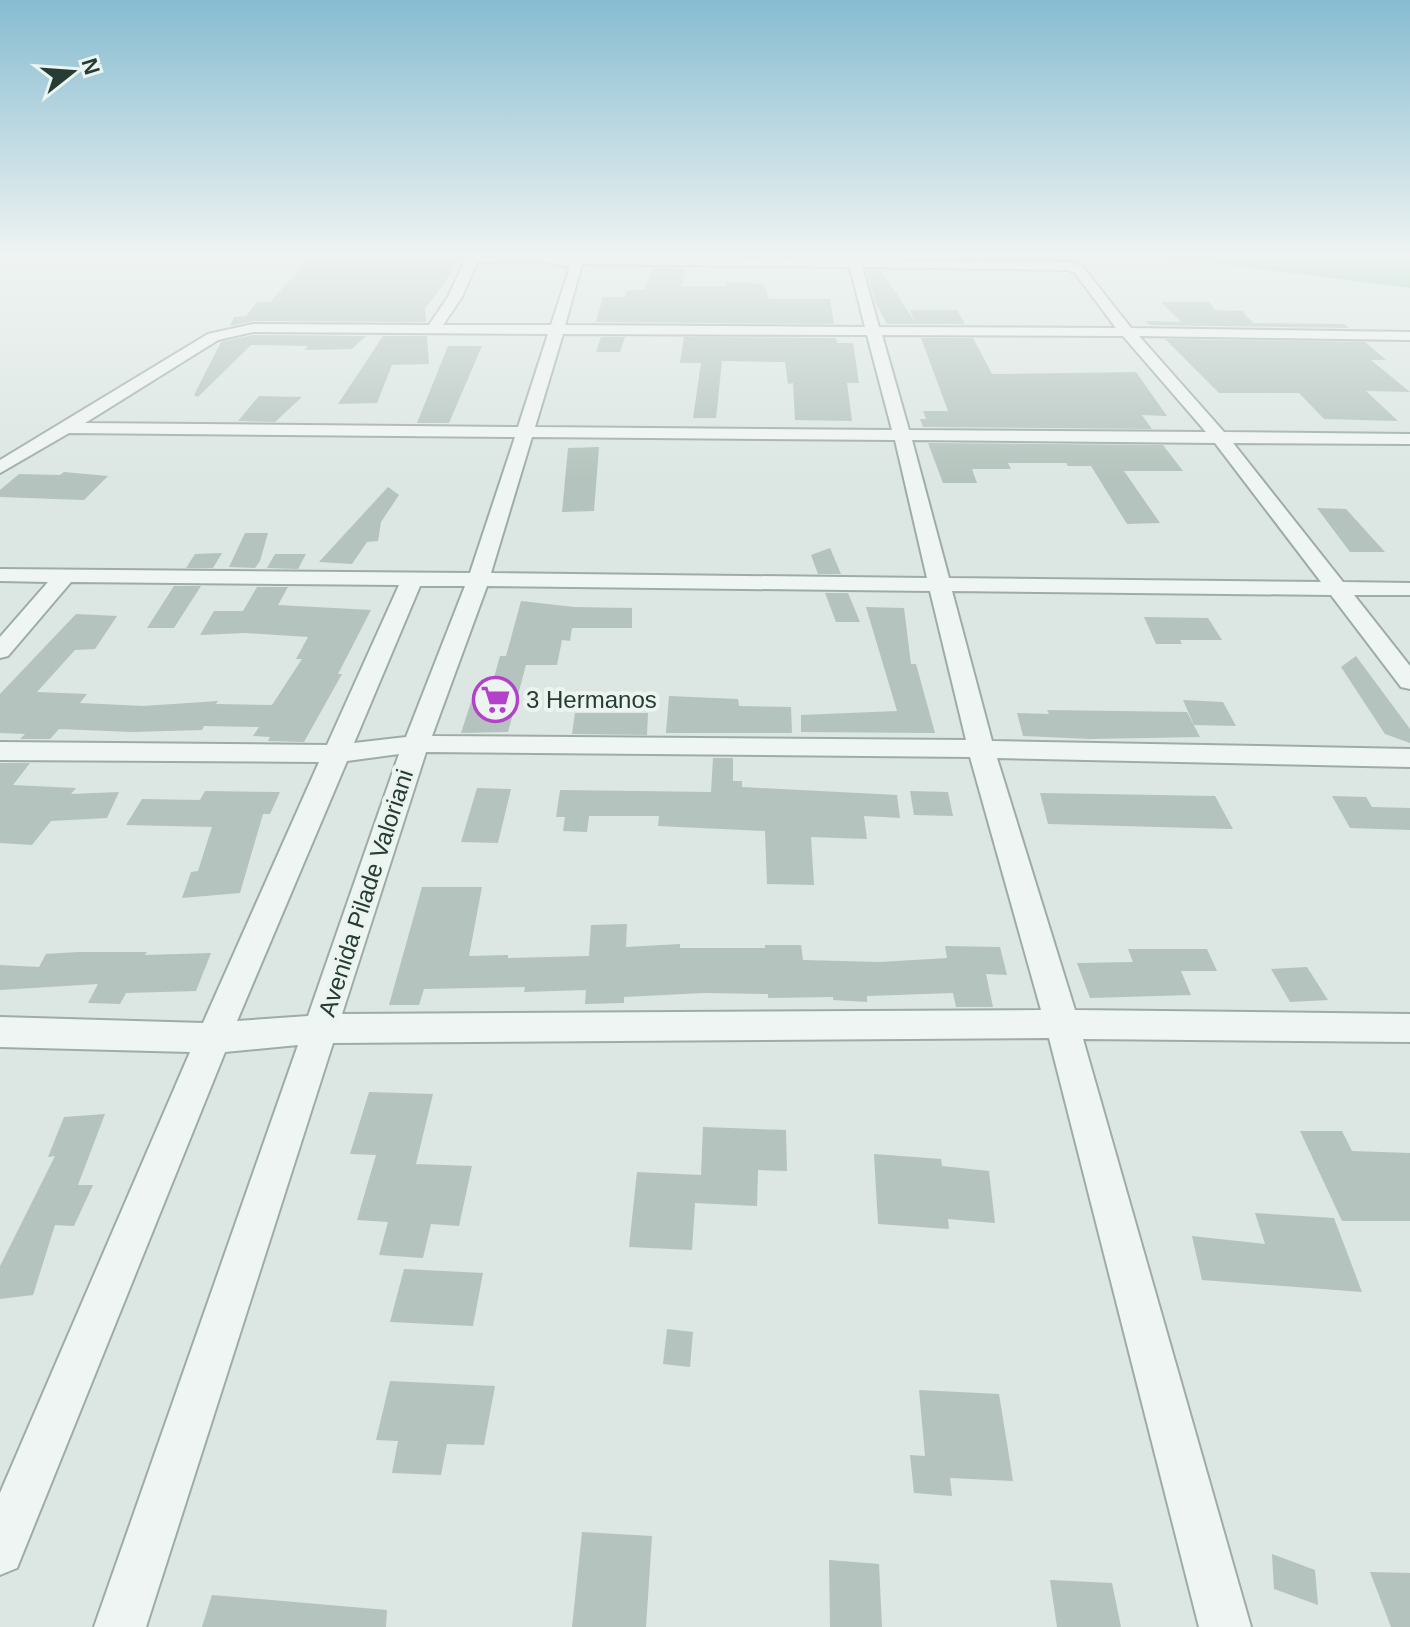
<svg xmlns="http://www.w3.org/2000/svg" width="1410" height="1627" font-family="Helvetica,sans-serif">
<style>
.water{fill:#97c7af}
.building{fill:#b4c3bd}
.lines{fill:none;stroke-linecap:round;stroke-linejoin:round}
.street-casing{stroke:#9eaca7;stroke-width:4}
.street{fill:#eff5f3;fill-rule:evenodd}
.labels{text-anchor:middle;stroke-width:8;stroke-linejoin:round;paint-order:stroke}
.poi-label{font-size:24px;fill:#263c34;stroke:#ecf4f0;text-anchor:start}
.street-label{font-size:24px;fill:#263c34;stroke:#ecf4f0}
</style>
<rect width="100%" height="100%" fill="#dce6e2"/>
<path class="water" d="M1120,252h290v36z"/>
<path class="building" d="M316,252h146l-17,31 -20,25 1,14 -173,-1 -23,5 4,-9 12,-1 11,-14h13z
M651,268h35l-4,19 43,-1 1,-4 38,2 5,15h61l4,25 -238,-2 7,-25h22l2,-7h18z
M866,270h15l34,52 -5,-12h47l8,14h-78l-12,-22z
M1161,302h49l4,8 28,1 11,12 91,1 5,4 -199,-3 -5,-4 36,1z
M253,335l113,1 -14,13 -47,1 3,-4 -57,-1 -53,52 -4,-2 27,-53z
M383,336h44l2,28 -37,1 -15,38 -39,1z
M601,337h24l-5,15h-24z
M684,337l152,1 1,5h16l6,40h-12l5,38 -57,-1 -2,-37 -5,1 -3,-22 -63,-1 -6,57h-23l8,-55h-21z
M921,338h52l19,36 144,-2 31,44 -25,-1 10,14 -229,-2 -3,-8h6l-3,-8h25z
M1165,339l200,3 21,18h-15l39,32 -44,-1 32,30 -74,-2 -25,-26h-80z
M448,346h34l-33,77h-32z
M259,396l43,1 -27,25 -37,-1z
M928,443l235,2 20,26h-59l36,52 -33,1 -36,-58h-23l-2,-3h-58l3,6h-39l5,14h-34z
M599,447l-5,64 -32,1 6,-64z
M64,472l44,4 -24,24 -84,-3v-7l19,-16 41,1z
M388,487l11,8 -18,27 -3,19 -11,1 -15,22 -33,-2z
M1317,508l29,1 39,43h-35z
M245,533h23l-8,28 -5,7 -26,-1z
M830,548l11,26h-23l-7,-19z
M222,553l-9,15h-27l9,-14z
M275,554h31l-8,15 -31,-1z
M174,586h27l-27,42h-27z
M257,587h31l-10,18 93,5 -33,64h4l-38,68 -36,-1 2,-4 -17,-1 6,-9 -55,-1 -2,4 -70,2 -73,-3 -9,10h-30l5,-5 -25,-1v-39l76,-80 41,2 -22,33 -20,1 -38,42 50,2 -7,9 63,3 75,-5 -2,3 56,1 30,-46h-6l12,-22 -63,-4 -45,2 14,-24h29z
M825,593h23l12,29h-24z
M521,601l53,6 58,1v20h-60l-2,13 -8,-1 -5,25h-31l-18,67 -47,1 11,-34h16l12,-43h6z
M866,607l38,1 7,56h5l19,69 -134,-1v-17l96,-4z
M1144,617l64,1 14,22h-42l2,4h-26z
M1356,656l54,73v14l-25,-9 -44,-67z
M669,696l69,3 1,7 52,1 1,26h-126z
M1183,700l40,2 13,24 -42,-1z
M1047,710l140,2 13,25 -110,2 -67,-3 -6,-23 32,1z
M575,713h73l-1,22 -75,-1z
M713,758h20v23h9v6l155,8 3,23 -36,-2 3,23 -56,-2 3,48 -47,-1 -2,-53 -107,-5 1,-10h-70l-2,16 -24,-1 2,-14h-9l4,-27 151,2z
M0,763h30l-17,22 63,3 -5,6 48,-2 -12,26 -56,3 -19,24 -32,-2z
M477,788l34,1 -13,54 -37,-1z
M205,791l75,1 -10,22h-7l-23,79 -58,5 9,-26 7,-1 14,-44 -86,-2 16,-26 58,1z
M910,791l38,1 5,24 -39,-1z
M1040,793l175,3 18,33 -185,-5z
M1332,796l34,1 6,10 38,1v22l-60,-2z
M422,887h60l-13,69 39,-1v3l81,-2 2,-31 36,-1 -1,23 54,-3v4h85v-3h36l2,15 77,2 67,-4 -2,-12 55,1 7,28 -21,-1 7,33h-37l-3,-14 -86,3v6l-34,-2v-3l-65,1v-4l-64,-1 -80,4v6l-39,1 1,-14 -62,2 1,-5 -101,2 -5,16h-30z
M1128,949h79l10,22h-36l10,24 -101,3 -13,-35 56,-1z
M78,952h69l-2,3 66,-2 -15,38 -70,2 -6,11 -32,-1 10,-19 -98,6v-25l39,2 7,-13z
M1307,967l21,33 -38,2 -19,-33z
M369,1092l64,2 -17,70 56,2 -13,60 -28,-2 -8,34 -44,-3 9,-33 -31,-2 19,-65 -26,-1z
M105,1114l-27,71h15l-19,41 -19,-1 -22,70 -33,4v-33l55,-110 -7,1 16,-40z
M703,1127l83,3 1,41 -29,-1 -1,36 -62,-3 -3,47 -63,-3 8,-75 64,3z
M1300,1131h42l10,20 58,2v68h-68z
M874,1154l67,5 1,7 47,5 6,52 -47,-4 1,10 -71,-5z
M1255,1213l79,5 28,74 -160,-12 -10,-44 73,8z
M404,1269l79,4 -10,53 -83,-4z
M667,1329l26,3 -3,35 -27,-3z
M390,1381l105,5 -11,59 -37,-1 -6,31 -49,-2 6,-32 -22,-1z
M919,1390l80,4 14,87 -63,-3 2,18 -38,-3 -4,-38 15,1z
M582,1532l70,4 -6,91h-74z
M1272,1554l43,16 3,35 -44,-16z
M829,1560l50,4 3,63h-52z
M1370,1572l40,1v54h-19z
M1050,1580l62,3 9,44h-64z
M212,1595l175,15 -1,17h-184z"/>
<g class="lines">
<defs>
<path id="street" d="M469,252l94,5 285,3 -2,-8h12l2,8 209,2 14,5 48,61 279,4v8l-271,-4 85,96 186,2v10l-177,-1 110,139 67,1v12h-56l56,71v23l-9,-2 -70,-92 -379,-4 40,150 418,8v18l-413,-9 78,252 335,4v28l-327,-3 168,588h-52l-150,-589 -716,5 -187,584h-52l204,-582 -73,7 -208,516 -17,7v-82l190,-441 -190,-5v-30l203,6 116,-261 -319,-2v-18l327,3 72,-160 -328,-3 -63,74 -8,2v-21l48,-55 -48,-1v-12l470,4 45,-136 -446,-4 -69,40v-13l208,-126 45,-10 176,1 19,-28zM539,261l31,6 -19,58h-108l19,-28 15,-35zM582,264l268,3 15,60 -300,-2zM862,267l205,3 8,3 41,55 -237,-1zM253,332l295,2 -30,93 -433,-4 133,-83zM563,334l304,1 25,95 -357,-3zM882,335l241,1 83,96 -297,-2zM532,437l363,3 32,138 -436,-5zM912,440l303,3 106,139 -372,-4zM420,586h45l-59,151 -52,6zM487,586l443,5 36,149 -534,-4zM426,752l544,5 71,253 -699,4zM399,754l-91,262 -71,5 110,-260z"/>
</defs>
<use href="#street" class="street-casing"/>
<use href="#street" class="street"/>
</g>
<linearGradient id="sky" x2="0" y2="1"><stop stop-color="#87bcd1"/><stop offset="0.53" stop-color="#eff4f2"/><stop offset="1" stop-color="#eff4f2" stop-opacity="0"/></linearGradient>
<rect width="1410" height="480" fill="url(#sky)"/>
<defs>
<symbol id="supermarket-ring" viewBox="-11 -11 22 22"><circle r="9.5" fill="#ecf4f0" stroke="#b441cc" stroke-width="1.5"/><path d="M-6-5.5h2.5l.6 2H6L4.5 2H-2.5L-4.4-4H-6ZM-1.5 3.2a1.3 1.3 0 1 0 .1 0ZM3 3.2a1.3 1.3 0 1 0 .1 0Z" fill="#b441cc"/></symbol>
</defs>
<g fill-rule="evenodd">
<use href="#supermarket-ring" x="470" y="674" width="51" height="51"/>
</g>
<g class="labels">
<g class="poi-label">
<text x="526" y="708">3 Hermanos</text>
</g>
<g class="street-label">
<text transform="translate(366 893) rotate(-72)" y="8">Avenida Pilade Valoriani</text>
</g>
</g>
<g transform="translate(72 72) rotate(73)" stroke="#ecf4f0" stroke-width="6" paint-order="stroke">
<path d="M0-6L14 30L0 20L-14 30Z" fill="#263c34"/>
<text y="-12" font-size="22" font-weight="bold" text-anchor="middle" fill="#263c34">N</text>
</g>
</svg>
